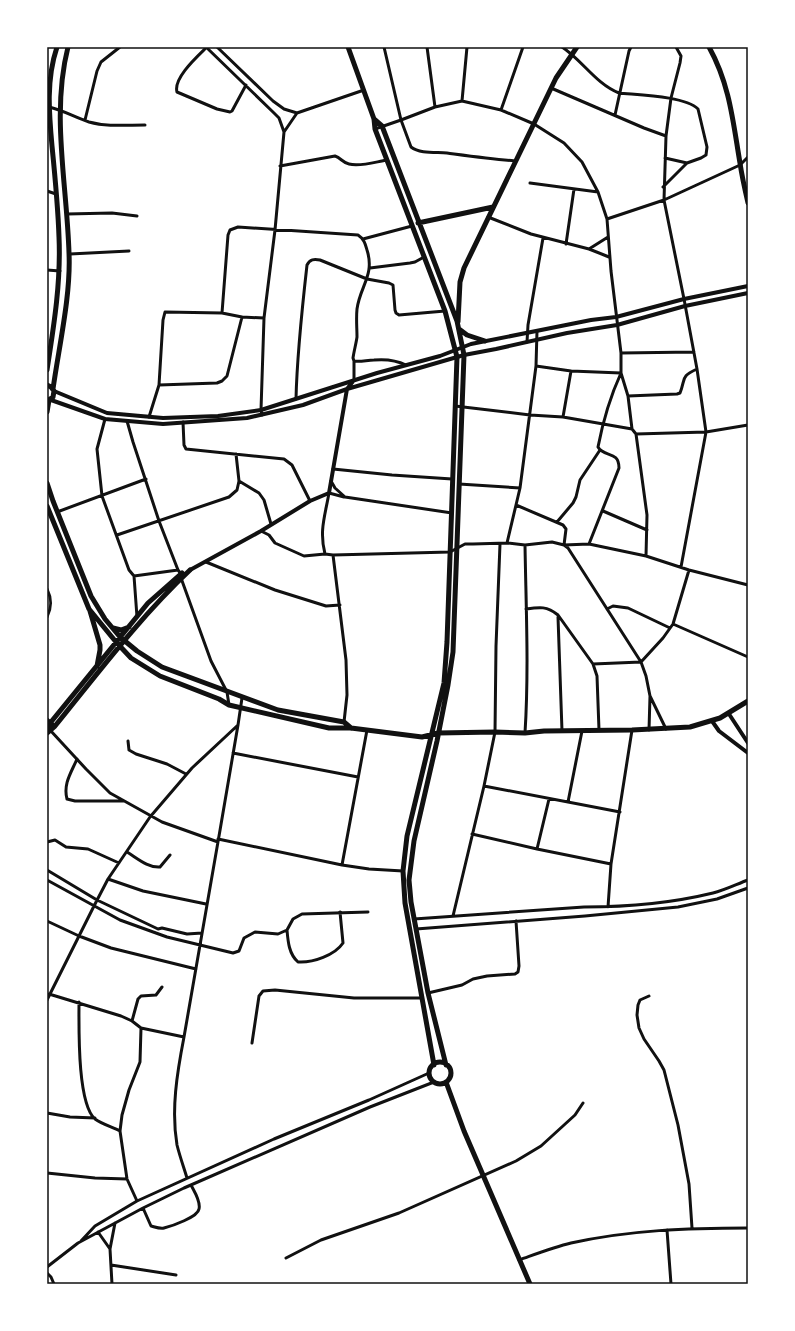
<svg xmlns="http://www.w3.org/2000/svg" width="795" height="1331" font-family="Raleway,sans-serif">
<style>
.lines{fill:none;stroke-linecap:round;stroke-linejoin:round}
.minor{stroke:#111;stroke-width:3}
.tertiary{stroke:#111;stroke-width:4}
.primary{stroke:#111;stroke-width:5}
.neatline{fill:none;stroke:#111;stroke-width:1.5}
</style>
<rect width="100%" height="100%" fill="#fff"/>
<g class="lines">
<path class="minor" d="M206,47l68,66 5,5 5,14 -9,98 -11,88 -3,92 1,5
M207,47c-9,9 -34,31 -30,45l40,17 13,3 2,-1 14,-26
M217,47l56,54 11,8 13,4 67,-23
M384,47l17,73 10,27c9,7 25,5 36,6 23,3 45,6 68,8
M427,47l8,60
M562,47c20,13 34,37 57,46 19,2 66,3 79,16l9,38 -1,8 -5,3 -14,5 -24,24
M676,47l5,9 -1,7 -9,35 -5,38 -2,64 20,99 13,70 9,63 -25,135
M551,88l93,40 22,8
M462,101l5,-54
M49,107c14,3 27,11 40,15 18,5 37,3 56,3
M501,110l22,-63
M615,115l14,-64 2,-4
M85,120l12,-49 4,-9 19,-15
M375,129l26,-9 34,-13 27,-6 39,9 33,14 30,19 18,19 16,30 9,27 4,52 10,82v20l7,23 4,33 4,5 11,81 -1,41
M284,132l13,-19
M665,158l22,5
M280,166l55,-10c6,2 8,7 14,8 11,3 26,-2 38,-4
M530,183l68,9
M47,191l9,3
M67,214l45,-1 25,3
M488,217l43,17 58,15 20,8
M607,219l57,-19 76,-35 8,-8
M363,239l49,-13
M566,244l8,-55
M589,249l19,-12
M70,254l59,-3
M370,268l40,-5 5,-1 9,-5
M47,270l13,1
M222,313l6,-78 2,-5 8,-3 120,8c6,4 7,8 9,15 8,25 -7,36 -10,59 -1,10 0,19 0,28 -1,7 -3,14 -4,21l1,3c7,1 13,-1 20,-1 11,-1 22,0 32,5
M527,342l1,-17 15,-87
M621,353l73,-1
M354,361v19
M536,366l35,5 50,2c-11,24 -18,48 -23,74 6,11 21,3 21,21l-30,76
M159,385l58,-2 5,-2 5,-5 15,-59
M628,396l49,-2 3,-1c6,-15 0,-16 17,-24
M296,399c1,-45 6,-90 11,-134 3,-6 7,-6 13,-5l47,19 22,4 4,2 2,25 1,3 3,2 46,-4
M455,406l75,9 33,2 69,12
M149,417l10,-32 4,-65 2,-8 57,1 20,4 22,1
M563,417l8,-46
M105,419l-8,30 5,47 27,74 5,6 3,41
M127,421l6,21 26,79 19,49 3,4v4l30,83 16,31 2,13
M183,422l1,23 2,4 98,10 8,6 18,36
M636,434l70,-2 42,-7
M333,469l59,6 60,4
M239,481l20,12 5,7 7,24
M331,481l4,7 10,9 107,16
M459,484l61,4 16,-122 1,-35
M520,488l-4,17 47,20 3,4 -2,16 25,-1 57,12 43,14 59,15
M603,511l44,19
M57,512l89,-33
M557,522l16,-19 3,-6 4,-17 20,-30
M261,531l8,4 6,8 29,13 21,-2
M117,535l112,-38 8,-7 2,-9 -3,-27
M507,543l9,-38
M525,545c1,62 4,125 0,188
M333,555l-8,-1c-6,-23 0,-38 4,-61l15,4
M206,562l69,28 51,16 14,-1
M134,576l44,-6
M47,589c5,10 5,18 0,28
M526,609c14,-2 21,-3 32,6l35,49 4,12 2,54
M607,609l6,-3 15,2 42,20
M558,617l4,114
M673,624l75,33
M593,664l48,-2 22,-24 10,-14 16,-54
M47,719l8,7
M344,722l3,-27 -1,-35 -13,-105 117,-3 15,-8h8l34,-1 18,2 27,-3 12,3 4,3 73,114 5,14 4,20 16,33
M50,730l36,39 24,24 52,29 56,20
M649,730l1,-34
M128,741l1,9 7,4 31,10 19,10
M233,753l125,24
M77,759c-6,14 -14,25 -10,40l8,2h48
M484,786l136,26
M568,802l14,-71
M472,834l65,15 74,15
M218,839l124,26 25,-135
M47,842l8,-2 11,7 22,2 31,14
M537,849l12,-50
M127,852c10,6 21,16 33,15l10,-12
M342,865l27,4 34,2
M47,870l50,30 61,29 4,-1 25,6 15,-1
M108,879l35,12 63,13
M47,880l73,40 47,17 66,16 6,-2 5,-13 11,-6 23,2 9,-4 6,-11 9,-5 66,-2
M608,907l3,-43 21,-134
M453,916l31,-130 11,-54 1,-86 4,-102
M414,919l170,-12c43,0 88,-4 129,-14 12,-3 24,-9 35,-13
M47,921l32,15 32,12 85,21
M416,929l169,-13 93,-9 39,-8 31,-11
M287,930c1,12 2,24 11,32 15,1 37,-7 45,-19l-3,-31
M428,993l34,-8 11,-6 14,-3 28,-2 3,-2 1,-6 -3,-45
M47,995l2,-1 72,22 11,5 9,7 43,9c19,-104 36,-208 54,-312l4,-27
M649,996l-9,4 -2,5 -1,10 2,13 5,11 15,22 5,9 14,55 11,59 3,44
M47,1000l47,-94 14,-27 42,-62 42,-49 46,-43
M79,1002c0,24 -2,101 16,117 7,5 17,8 25,12
M132,1021l6,-22 3,-3 15,-1 6,-8
M184,1037c-7,36 -13,73 -7,108 3,12 7,23 10,33
M252,1043l7,-47 4,-5 12,-1 79,8h68
M47,1113l23,4 25,1
M47,1173l48,5 32,1
M137,1201l-10,-22 -7,-48 2,-16 7,-25 11,-28 1,-34
M143,1208l8,18c4,1 9,3 13,2 8,-2 34,-11 35,-19 2,-8 -5,-18 -8,-24
M667,1230l4,54
M98,1232l12,17 2,35
M81,1241l14,-15 42,-25 137,-62 95,-39 60,-27
M110,1249l5,-26
M286,1258l35,-18 78,-27 117,-52 25,-15 34,-31 8,-12
M519,1260c17,-6 35,-13 52,-17 59,-13 117,-15 177,-15
M111,1265l65,10
M47,1267l31,-24 65,-35 41,-20 186,-81 64,-25
M47,1273l4,4 3,7"/>
<path class="tertiary" d="M54,391l53,22 56,5 55,-2 43,-6 116,-37 63,-17 31,-12 120,-24 25,-3 68,-18 64,-13
M51,400l54,19 58,5 84,-6 56,-13 44,-16 117,-34 32,-6 71,-16 50,-8 68,-19 63,-13
M190,570l71,-39 49,-30 19,-8 18,-104 7,-9
M729,714l19,29
M712,721l7,10 29,22"/>
<path class="primary" d="M348,47l26,72 1,10 70,182 12,46 -10,285 -3,41 -30,124 -7,29 -4,35 2,32 29,162
M709,47c21,38 24,75 31,116 2,14 5,27 8,40
M374,119l8,7 75,195 7,34 -11,297 -5,33 -11,56 -23,100 -5,39 2,22 17,91 18,72
M418,223l75,-16
M458,322l2,-40 4,-14 92,-190 21,-31
M459,329l8,6 18,6
M47,370c7,-45 14,-88 12,-133 -1,-30 -4,-61 -7,-91 -3,-33 -6,-66 5,-99
M47,385l4,2 3,4 -1,6 -6,4
M53,389c6,-43 18,-94 16,-136 -2,-69 -18,-139 -1,-206
M47,412l2,-12
M47,483l6,18 38,95 14,23 15,18 17,14 25,16 116,43 66,12 7,6
M47,506l42,103 27,33 15,16 29,18 59,23 10,6 100,23h22l71,9 16,-4 57,-1 30,1 19,-2 88,-1 58,-3 30,-9 28,-17
M90,611l10,34v5l-3,16
M113,628l8,2 8,-3
M47,730l4,-8 97,-119 34,-30
M47,733l8,-7c43,-53 85,-109 135,-156
M429 1073a11 11 0 1 1 22 0a11 11 0 1 1-22 0Z
M446,1082l18,49 66,153"/>
</g>
<rect width="795" height="1331" fill="none" stroke="#ffffff" stroke-width="96"/>
<rect x="48" y="48" width="699" height="1235" class="neatline"/>
</svg>
